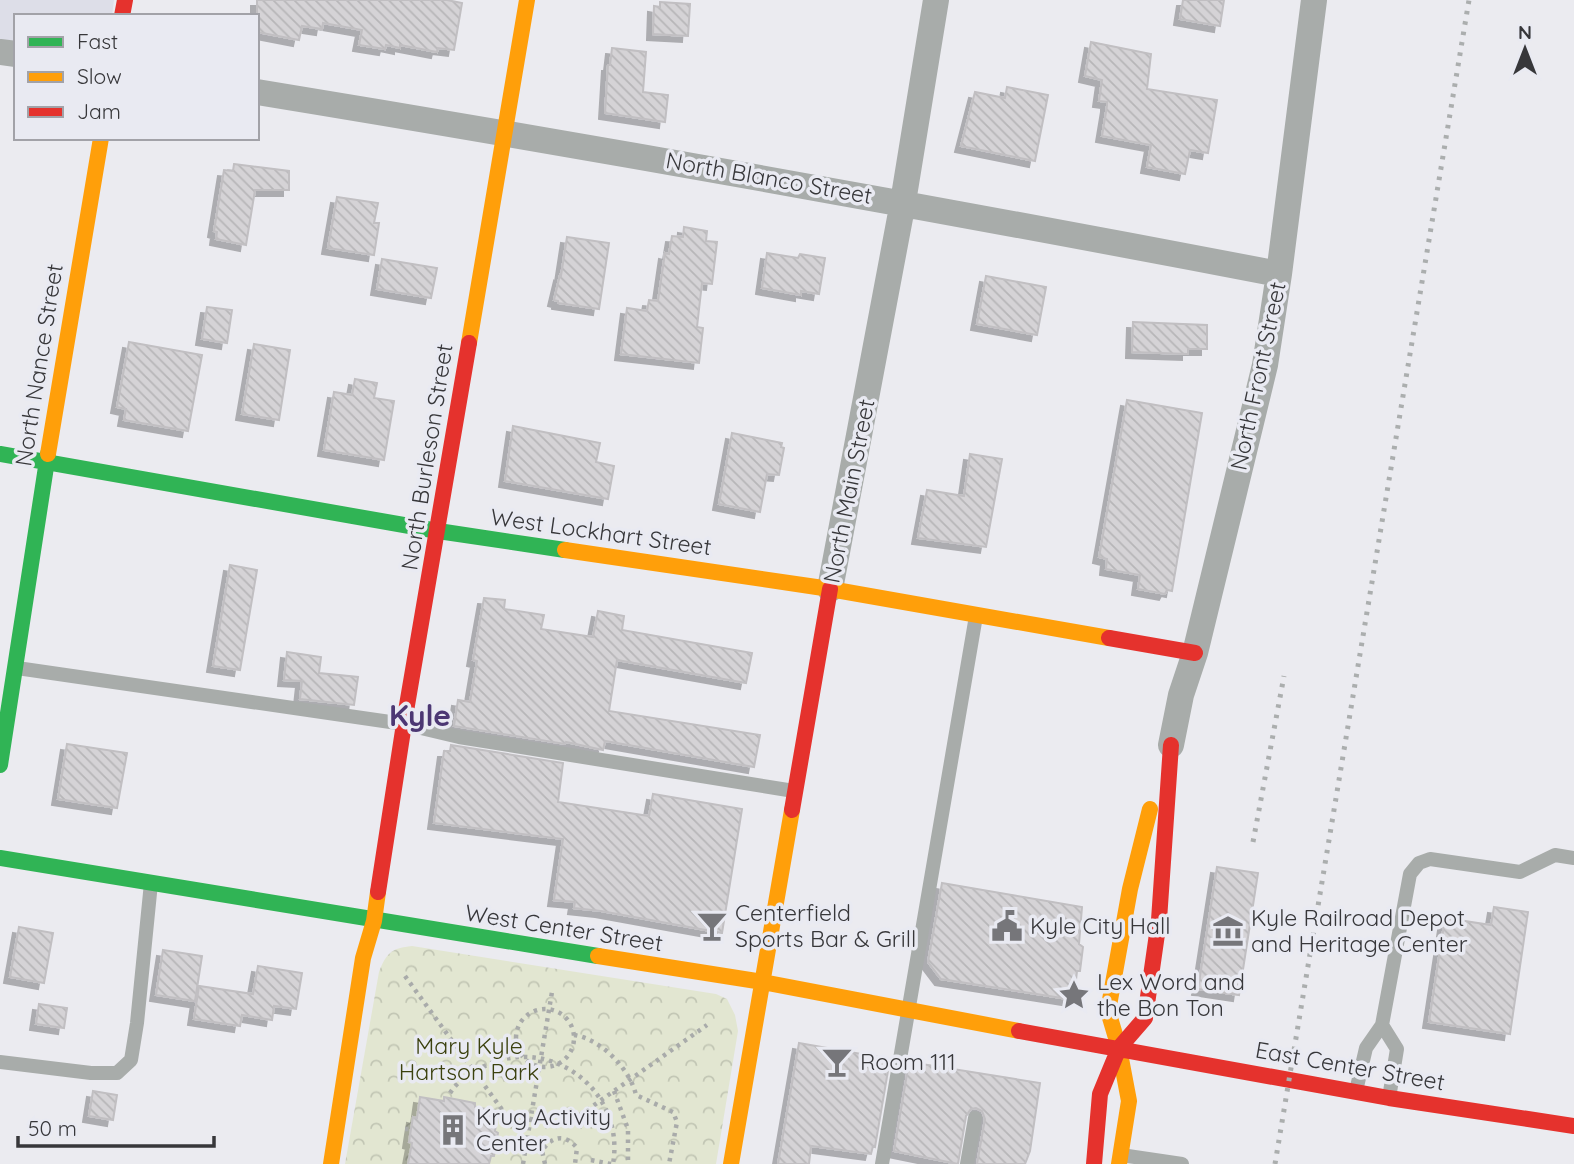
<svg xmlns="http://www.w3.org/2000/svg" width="1574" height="1164" font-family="Quicksand,sans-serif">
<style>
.built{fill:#dddee8}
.park{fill:url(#park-crowns)}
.building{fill:url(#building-back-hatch);stroke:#c1bfc2;stroke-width:2;filter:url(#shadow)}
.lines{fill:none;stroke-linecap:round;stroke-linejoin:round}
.path{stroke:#a9abaa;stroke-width:4.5;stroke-dasharray:3.5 5;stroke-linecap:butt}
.lane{stroke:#a8acaa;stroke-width:14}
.street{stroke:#a8acaa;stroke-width:26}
.fast{stroke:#30b455;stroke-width:16}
.slow{stroke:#ff9f0a;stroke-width:16}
.jam{stroke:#e5322d;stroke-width:16}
.rail{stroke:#abaeae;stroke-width:5;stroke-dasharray:3.5 7;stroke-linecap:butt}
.labels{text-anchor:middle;stroke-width:7;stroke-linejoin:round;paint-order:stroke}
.street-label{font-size:23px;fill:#37373a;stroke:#e9eaf2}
.poi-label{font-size:23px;fill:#37373a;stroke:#e9eaf2;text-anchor:start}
.park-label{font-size:23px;fill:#3b410e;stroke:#e9eaf2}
.district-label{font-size:30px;font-weight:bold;fill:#4c3773;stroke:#e9eaf2}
</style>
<defs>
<pattern id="park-crowns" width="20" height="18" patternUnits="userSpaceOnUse" patternTransform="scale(1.75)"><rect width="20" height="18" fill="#e2e6d1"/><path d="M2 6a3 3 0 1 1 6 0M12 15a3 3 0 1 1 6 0" fill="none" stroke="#c2c6b4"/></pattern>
<pattern id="building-back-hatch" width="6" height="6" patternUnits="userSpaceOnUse" patternTransform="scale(1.75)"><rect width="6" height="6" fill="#d5d3d6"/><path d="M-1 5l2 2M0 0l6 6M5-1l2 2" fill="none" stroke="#b7b6b8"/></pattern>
<filter id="shadow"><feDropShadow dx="-6" dy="6" stdDeviation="0" flood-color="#0004"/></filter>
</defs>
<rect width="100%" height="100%" fill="#ebebf0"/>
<path class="built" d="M0,0h114l-2,16h-96v28l-16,-2z"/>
<path class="park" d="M412,946l304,48 11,5 8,16 3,16 -22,133h-371l34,-192c7,-19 13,-24 33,-26z"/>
<path class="building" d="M257,0h190l15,3 -8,47 -16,-2 -1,4 -37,-7v3l-14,-3 -1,4 -26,-4 3,-15 -39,-7 -1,6 -20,-3 -3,14 -42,-8z
M1183,0h41l-4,26 -40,-7z
M660,2l30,2 -2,32 -35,-2 1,-28 6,1z
M1091,42l60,12 -4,35 70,11 -9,53 -18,-3 -5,24 -38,-7 4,-22 -49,-9 5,-30v-4l-8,-1 3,-21 -17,-4z
M612,48l34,4 -3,40 25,3 -3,27 -60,-9 3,-48h2z
M1007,87l41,8 -13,66 -74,-15 14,-54 30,6z
M234,164l55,7v19h-34l-9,55 -30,-6 1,-7 -3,-1 10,-61 9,1z
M337,197l41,6 -4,20h5l-5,32 -46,-7z
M684,227l23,4 -1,10 11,1 -5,42 -10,-1 -5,44 6,1 -4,35 -78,-9 6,-46 20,3 2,-11 9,1 7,-48 4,1 3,-18 11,1z
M567,237l42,6 -10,66 -41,-6v-2l-4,-1 6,-25 1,1z
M767,253l31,5 2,-4 25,4 -6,36 -18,-3v4l-39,-7z
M382,259l55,9 -6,30 -54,-9z
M986,276l60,11 -9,48 -60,-11z
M207,307l25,3 -5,33 -25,-4z
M1133,322l74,3v24h-19v5l-56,-2z
M129,342l73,13 -14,76 -64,-11 2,-11 -9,-2z
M254,344l36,6 -11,70 -37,-6z
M355,379l22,4 -3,15 20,3 -10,59 -60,-10 10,-58 18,3z
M1127,400l75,13 -30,178 -5,-1 -2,4 -27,-5 2,-14 -34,-6 1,-10 -8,-2z
M513,426l87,17 -4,19 18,4 -6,33 -103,-18z
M732,433l50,10 -1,4 3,1 -5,27 -12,-1 -7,38 -41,-8z
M970,454l32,5 -16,88 -68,-9 9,-48 37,6z
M230,565l27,5 -17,100 -27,-4z
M484,598l21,2 -1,9 40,6 -3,14 52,8 5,-26 26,5 -2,14 130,23 -6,30 -129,-23 -8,51 151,24 -6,32 -149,-26 -2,9 -37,-8 -1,2 -111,-18 4,-26 12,2 7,-41 -4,-1z
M287,652l34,5 -2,16 39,4 -4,28 -54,-6 2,-18 -18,-1z
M67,744l60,9 -10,55 -59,-9z
M451,745l112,18 -5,39 91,14 4,-22 89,15 -20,124 -121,-22 -27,-3 1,-6 -21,-2 9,-61 -129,-16 10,-72h6z
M1217,867l41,6 -19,122 -41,-6z
M942,883l140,24 -3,37 4,3 -3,24h-3l-2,18h-3l-1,5 -3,-1v6l-127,-20 -13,-17z
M1494,907l34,5 -18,122 -81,-12 16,-104 46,7z
M19,927l34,6 -9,50 -34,-6z
M163,950l39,6 -7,45 -39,-6z
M258,966l44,7 -6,36 -22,-3 -2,14 -30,-5 -2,11 -46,-7 5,-33 54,8z
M39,1004l28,4 -3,20 -28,-4z
M799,1043l91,16 -15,88 -2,-1 -2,8 -60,-8 -2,18h-31z
M909,1062l131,21 -10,68 -5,13h-48l8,-45 -3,-8 -6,-3 -5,1 -5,7 -8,48 -64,-13z
M93,1091l24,4 -4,25 -24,-4z
M420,1097l24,4v-4l31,6v4l23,4 -3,20 3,2 -4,23h-3l-2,8h-81l4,-21 -3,-1 2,-13 2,-12 4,1z"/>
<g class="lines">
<path class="path" d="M405,976l101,139 37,6
M516 1038a29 29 0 1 1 58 0a29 29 0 1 1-58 0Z
M574,1035c27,4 56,34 62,60l37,17 4,10 -8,42
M614,1091l14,38v35
M450,1093c7,-11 17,-18 29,-24 67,-38 147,19 134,95
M566,1125l141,-100
M405,1129h6
M496,1143l46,8
M591,1160l20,4
M523,1164l29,-172
M545,1164l-3,-13c10,-16 24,-17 35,-3l-2,16"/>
<path class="lane" d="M17,668l387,56 55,13 335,54
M1382,1025l15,24 -8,49
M0,1062l91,11h26l14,-13 6,-37 14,-140
M1356,1091l10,-43 16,-23 28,-151 9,-11 11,-4 90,13 35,-17 19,3
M1121,1155l61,9
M882,1164l94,-548
M967,1164l8,-46"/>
<path class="street" d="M0,52l16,2
M257,92c342,56 682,117 1022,182
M830,589l73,-387 33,-202
M1171,745l10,-50 14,-42 70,-288 14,-91 35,-274"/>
<path class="fast" d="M0,454l438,77 127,19
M0,765l48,-311
M0,858l598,98"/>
<path class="slow" d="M469,343l58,-343
M48,454l53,-316
M565,550l265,39 279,49
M598,956l165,26 256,49
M331,1164l32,-206 11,-37 4,-29
M731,1164l61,-354
M1119,1164l10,-63 -10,-53 -11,-37 22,-122 20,-80"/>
<path class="jam" d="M122,16l3,-16
M1109,638l86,15
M792,810l38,-221
M378,892l28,-181 63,-368
M1019,1031l370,67 185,28
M1094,1164l6,-70 19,-46 26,-30 14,-98 12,-175"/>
<path class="rail" d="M1253,842l31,-166
M1275,1164l194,-1164"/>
</g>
<defs>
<symbol id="bar-bare" viewBox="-9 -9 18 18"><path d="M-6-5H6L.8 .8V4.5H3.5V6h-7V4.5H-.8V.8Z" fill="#76767a" stroke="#e9eaf2" stroke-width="2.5" paint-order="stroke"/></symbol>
<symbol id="civic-bare" viewBox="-9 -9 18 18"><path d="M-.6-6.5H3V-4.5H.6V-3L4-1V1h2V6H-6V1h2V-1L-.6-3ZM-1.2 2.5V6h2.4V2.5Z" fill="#76767a" stroke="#e9eaf2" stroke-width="2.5" paint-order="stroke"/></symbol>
<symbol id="museum-bare" viewBox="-9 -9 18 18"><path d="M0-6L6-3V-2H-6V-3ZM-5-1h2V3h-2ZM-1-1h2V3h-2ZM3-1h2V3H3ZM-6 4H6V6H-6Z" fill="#76767a" stroke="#e9eaf2" stroke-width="2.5" paint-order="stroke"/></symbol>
<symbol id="sight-bare" viewBox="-9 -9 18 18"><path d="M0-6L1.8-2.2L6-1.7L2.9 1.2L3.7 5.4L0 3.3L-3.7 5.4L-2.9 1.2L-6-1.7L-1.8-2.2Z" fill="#76767a" stroke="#e9eaf2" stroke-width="2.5" paint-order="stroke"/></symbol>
<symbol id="building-bare" viewBox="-9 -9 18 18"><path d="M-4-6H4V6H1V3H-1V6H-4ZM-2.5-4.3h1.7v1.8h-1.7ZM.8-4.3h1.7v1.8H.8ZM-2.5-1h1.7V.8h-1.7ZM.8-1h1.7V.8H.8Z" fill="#76767a" stroke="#e9eaf2" stroke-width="2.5" paint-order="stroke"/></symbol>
</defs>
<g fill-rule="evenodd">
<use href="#bar-bare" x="690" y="904" width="44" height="44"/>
<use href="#civic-bare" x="985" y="904" width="44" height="44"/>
<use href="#museum-bare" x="1206" y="909" width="44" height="44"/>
<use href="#sight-bare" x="1052" y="973" width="44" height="44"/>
<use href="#bar-bare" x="815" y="1040" width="44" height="44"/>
<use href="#building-bare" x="431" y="1108" width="44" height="44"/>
</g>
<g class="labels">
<g class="street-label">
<text transform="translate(769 178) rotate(10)" y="8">North Blanco Street</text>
<text transform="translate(39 365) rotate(-81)" y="8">North Nance Street</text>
<text transform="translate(1258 376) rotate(-78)" y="8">North Front Street</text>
<text transform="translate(427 457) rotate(-81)" y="8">North Burleson Street</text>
<text transform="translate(849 491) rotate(-79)" y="8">North Main Street</text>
<text transform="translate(601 532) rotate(8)" y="8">West Lockhart Street</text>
<text transform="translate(564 928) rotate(9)" y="8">West Center Street</text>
<text transform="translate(1350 1066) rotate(10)" y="8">East Center Street</text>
</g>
<g class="poi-label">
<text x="735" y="921">Centerfield<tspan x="735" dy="26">Sports Bar &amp; Grill</tspan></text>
<text x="1251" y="926">Kyle Railroad Depot<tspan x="1251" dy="26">and Heritage Center</tspan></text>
<text x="1030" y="934">Kyle City Hall</text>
<text x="1097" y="990">Lex Word and<tspan x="1097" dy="26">the Bon Ton</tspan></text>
<text x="860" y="1070">Room 111</text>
<text x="476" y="1125">Krug Activity<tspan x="476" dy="26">Center</tspan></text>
</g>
<g class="park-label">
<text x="469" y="1054">Mary Kyle<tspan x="469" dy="26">Hartson Park</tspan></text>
</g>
<g class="district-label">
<text x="420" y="726">Kyle</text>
</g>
</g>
<rect x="14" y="14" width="245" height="126" fill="#e9eaf2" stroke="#a2a2a8" stroke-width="2"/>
<rect x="28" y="37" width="35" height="10" fill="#30b455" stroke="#a2a2a8" stroke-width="2"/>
<text x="77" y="49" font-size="21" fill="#37373a">Fast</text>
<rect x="28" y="72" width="35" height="10" fill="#ff9f0a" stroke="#a2a2a8" stroke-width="2"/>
<text x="77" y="84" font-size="21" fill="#37373a">Slow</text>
<rect x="28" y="107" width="35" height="10" fill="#e5322d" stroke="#a2a2a8" stroke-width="2"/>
<text x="77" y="119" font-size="21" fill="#37373a">Jam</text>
<g transform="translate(1525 49)" stroke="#e9eaf2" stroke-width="5" paint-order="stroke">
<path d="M0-5L12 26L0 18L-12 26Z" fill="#37373a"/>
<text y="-10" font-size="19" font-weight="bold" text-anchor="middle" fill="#37373a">N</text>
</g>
<path d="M18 1136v10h196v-10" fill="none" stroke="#37373a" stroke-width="3.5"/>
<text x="28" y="1136" font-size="21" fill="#37373a" stroke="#e9eaf2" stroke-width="5" paint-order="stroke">50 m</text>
</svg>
